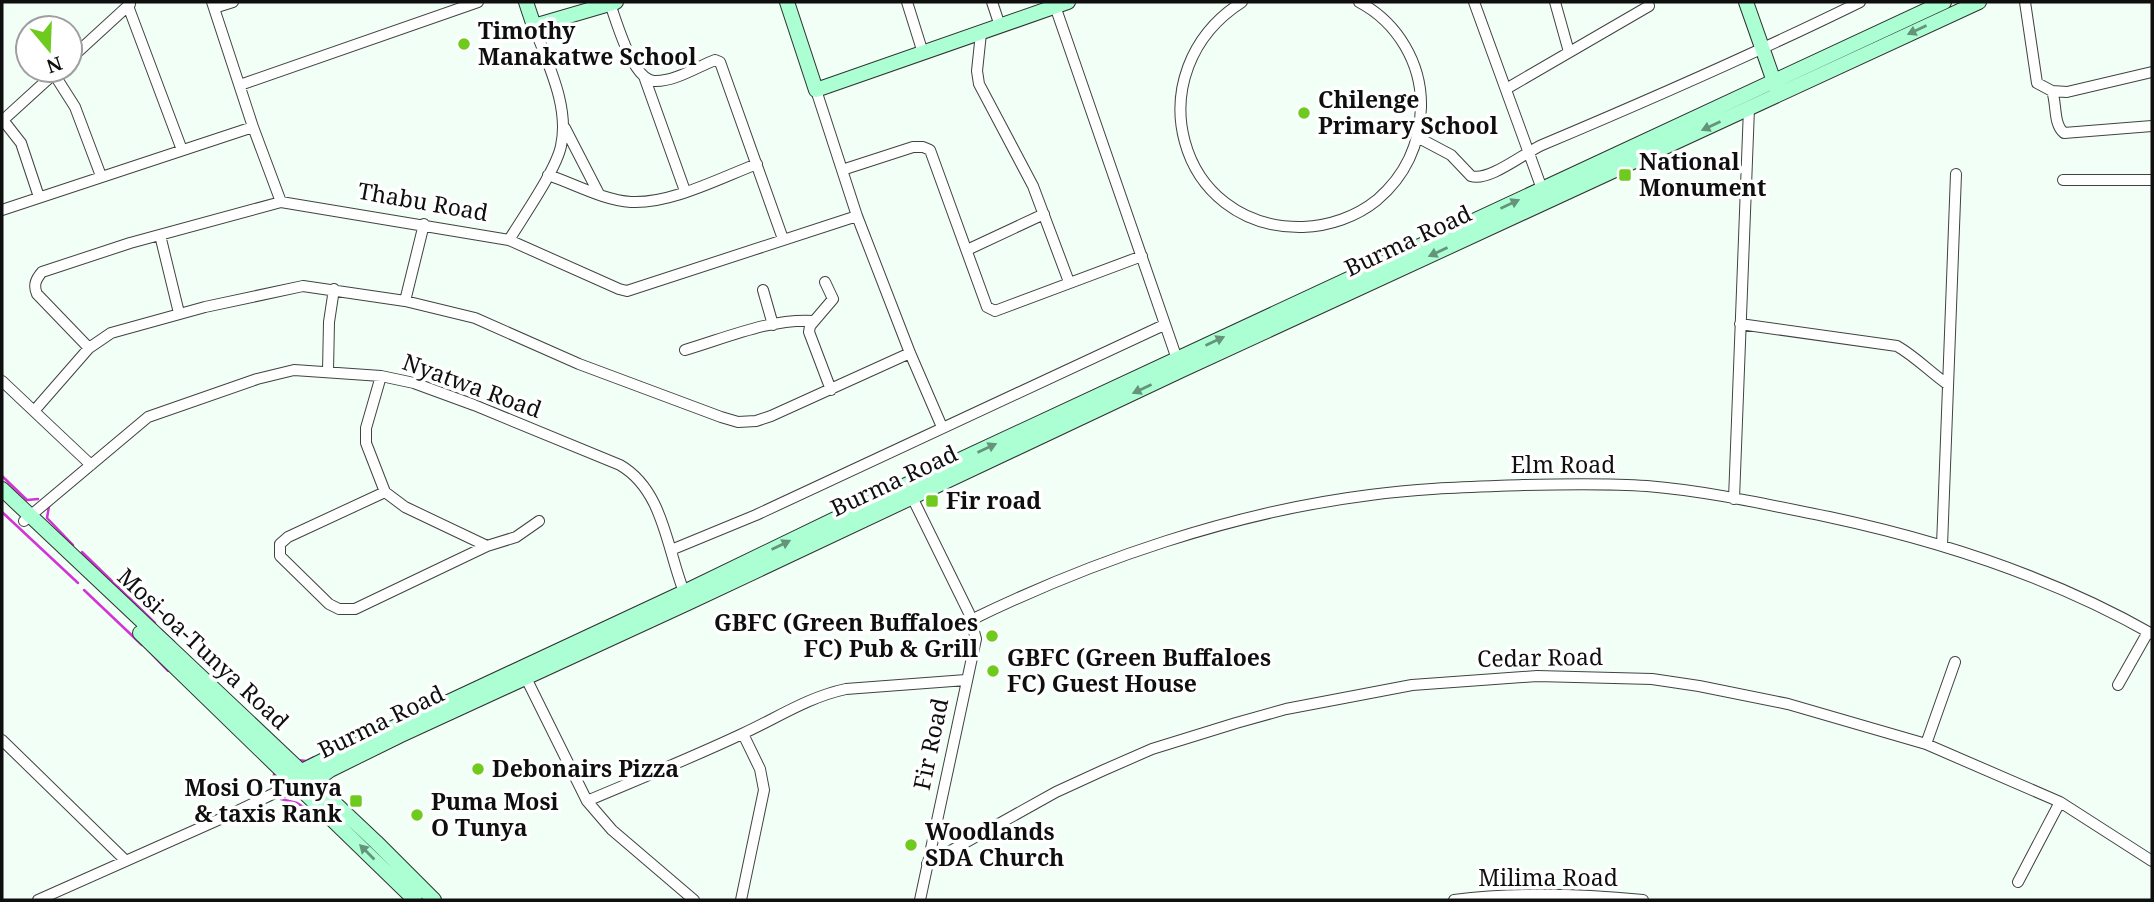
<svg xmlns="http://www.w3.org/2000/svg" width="2154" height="902" font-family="'Noto Serif',serif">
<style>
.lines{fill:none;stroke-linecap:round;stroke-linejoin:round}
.stream{stroke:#d333d7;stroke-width:2.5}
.street-casing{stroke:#424242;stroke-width:12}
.secondary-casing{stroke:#313131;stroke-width:16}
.street{stroke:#fff;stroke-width:10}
.secondary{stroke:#acffd3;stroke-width:14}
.oneway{fill:#65937b}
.poi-dot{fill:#6eca1c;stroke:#fff;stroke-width:2.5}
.labels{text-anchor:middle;stroke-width:7;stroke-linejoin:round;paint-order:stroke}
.poi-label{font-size:23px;font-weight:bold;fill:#0f0f0f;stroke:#fff;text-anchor:start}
.street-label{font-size:23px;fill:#0f0f0f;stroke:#fff}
</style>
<rect width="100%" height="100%" fill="#f1fff7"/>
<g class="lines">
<path class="stream" d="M2,476l25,24 11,-1
M49,506l-2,12 26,27
M2,512l76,71
M82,552l73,71
M84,590l58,55
M160,629l14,13
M148,650l20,21
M297,760l9,1 8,-4
M271,785l4,-14
M281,799l16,4 24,15"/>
<defs>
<path id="street" d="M212,2l41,125 28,75
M907,2l16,51
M992,2l8,24
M1242,2c-108,69 -65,228 61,225 26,-1 53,-10 74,-27 28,-24 43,-56 44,-93 1,-44 -24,-85 -62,-105
M1474,2l68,187
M1555,2l14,50
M2025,2l12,81 15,8c5,13 1,33 12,42l88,-7
M610,4c7,18 22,75 44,77 20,1 43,-14 61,-21l5,2 63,177
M128,6l54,144
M1055,6l122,353
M214,8l19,-6
M981,33l-4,38 2,13 54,102 36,96
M70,59l60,-55
M54,74l21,33 26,69
M645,79l40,112
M240,85l238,-83
M1506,89l143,-83
M816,90l41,126 53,137 32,74
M2052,91l15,1 85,-20
M3,120l18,23 18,54
M2,121l56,-51
M565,128l34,66
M1417,137l34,18 20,21c18,6 53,-23 71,-31 107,-45 214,-92 318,-143
M842,170l71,-23h10l7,3 57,157 8,4 147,-55
M548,175c27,9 55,25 83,27 40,2 89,-24 126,-38
M2063,180h89
M2,210l251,-83
M160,235l19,78
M509,240l110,49 8,2 230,-75
M967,250l77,-36
M825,282l8,17 -23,27 -1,6 22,58
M763,290l10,35
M405,301l19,-77
M1740,324l157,22c19,11 33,26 50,38
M89,348l-52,-54c-4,-9 -1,-15 5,-22l88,-29 151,-41 228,38c14,-23 47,-70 52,-94 9,-40 -14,-83 -27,-120
M685,350c41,-12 86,-32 129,-29
M328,371l1,-49 5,-33
M381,376l-15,52v15l19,49 20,15 82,39 29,-9 23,-16
M2,381l89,84
M34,411l55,-63 22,-15 94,-26 98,-21 102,15 70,17 104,46 142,53 17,5 18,-1 15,-5 139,-63
M909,491l60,122 7,26 -56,261
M385,492l-97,45 -8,7v12l49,48 10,5h16l132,-63
M1734,499l15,-391
M24,521l124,-104 109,-38 37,-9 87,6 33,7 60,22 146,60c45,26 47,88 66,132
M1942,546l14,-372
M671,550l85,-35 408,-190
M971,620c123,-60 263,-108 399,-125 51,-7 102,-8 153,-10 41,-1 83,-2 124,1 61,5 122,19 182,31 112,24 223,60 323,117
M526,678l61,123 25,29 82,70
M2118,685l30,-53
M2,740l123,120
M1926,744l29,-82
M587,801c52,-22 104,-43 155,-67 35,-16 66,-37 104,-45l120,-9
M927,864l129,-72 48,-22 48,-21 84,-26 50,-14 126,-24 125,-9 115,3 47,7 89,18 138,40 134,58 92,59
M2018,882l42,-80
M38,900l189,-84 54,-26
M741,900l23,-110 -4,-21 -17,-35
M1454,900c63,-8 126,-6 189,0"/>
<path id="secondary" d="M526,2l8,24 82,-24
M787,2l29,88 252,-88
M1746,2l31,88
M2,489l374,353 58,58
M140,633l275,267
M281,790l19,-3 12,-4 18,-13 69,-34 289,-133 494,-233 797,-368
M281,790l19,-18 24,-12 360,-168 209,-101 1051,-489"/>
</defs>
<use href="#street" class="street-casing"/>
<use href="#secondary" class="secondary-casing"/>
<use href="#street" class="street"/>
<use href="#secondary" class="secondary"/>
</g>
<defs><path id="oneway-solid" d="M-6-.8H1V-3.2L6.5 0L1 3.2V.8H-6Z" transform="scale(1.75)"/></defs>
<g class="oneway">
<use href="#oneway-solid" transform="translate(1917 30) rotate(155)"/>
<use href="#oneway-solid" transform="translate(1711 126) rotate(155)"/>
<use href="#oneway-solid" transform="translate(1510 204) rotate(-25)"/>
<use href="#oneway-solid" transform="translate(1438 252) rotate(155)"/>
<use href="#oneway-solid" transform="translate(1215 341) rotate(-25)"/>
<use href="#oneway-solid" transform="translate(1142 389) rotate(155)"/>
<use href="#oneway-solid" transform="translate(987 448) rotate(-25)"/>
<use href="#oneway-solid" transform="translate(781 545) rotate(-26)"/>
<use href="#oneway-solid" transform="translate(367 852) rotate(-135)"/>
</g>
<g class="poi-dot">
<circle cx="464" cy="44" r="7"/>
<circle cx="1304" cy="113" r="7"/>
<rect x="1618" y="168" width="14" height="14" rx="3.5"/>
<rect x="925" y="494" width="14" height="14" rx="3.5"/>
<circle cx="992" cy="636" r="7"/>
<circle cx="993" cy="671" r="7"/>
<circle cx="478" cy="769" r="7"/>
<rect x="349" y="794" width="14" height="14" rx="3.5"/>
<circle cx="417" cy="815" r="7"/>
<circle cx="911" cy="845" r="7"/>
</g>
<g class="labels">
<g class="poi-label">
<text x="478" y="39">Timothy<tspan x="478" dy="26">Manakatwe School</tspan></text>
<text x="1318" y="108">Chilenge<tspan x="1318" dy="26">Primary School</tspan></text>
<text x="1639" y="170">National<tspan x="1639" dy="26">Monument</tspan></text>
<text x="946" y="509">Fir road</text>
<text x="978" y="631" text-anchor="end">GBFC (Green Buffaloes<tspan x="978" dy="26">FC) Pub &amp; Grill</tspan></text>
<text x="1007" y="666">GBFC (Green Buffaloes<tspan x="1007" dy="26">FC) Guest House</tspan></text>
<text x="492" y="777">Debonairs Pizza</text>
<text x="342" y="796" text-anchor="end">Mosi O Tunya<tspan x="342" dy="26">&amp; taxis Rank</tspan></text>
<text x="431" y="810">Puma Mosi<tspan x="431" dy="26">O Tunya</tspan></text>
<text x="925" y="840">Woodlands<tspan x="925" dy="26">SDA Church</tspan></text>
</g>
<g class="street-label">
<text transform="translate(423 202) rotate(10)" y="8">Thabu Road</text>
<text transform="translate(1408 241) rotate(-25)" y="8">Burma Road</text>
<text transform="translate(472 386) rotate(20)" y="8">Nyatwa Road</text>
<text x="1563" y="473">Elm Road</text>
<text transform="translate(894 481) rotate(-25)" y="8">Burma Road</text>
<text transform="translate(203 649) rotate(43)" y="8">Mosi-oa-Tunya Road</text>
<text transform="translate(1540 658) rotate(-1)" y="8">Cedar Road</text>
<text transform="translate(381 722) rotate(-26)" y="8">Burma Road</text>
<text transform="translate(931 744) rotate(-78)" y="8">Fir Road</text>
<text x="1548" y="886">Milima Road</text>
</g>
</g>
<rect width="2154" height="902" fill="none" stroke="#0f0f0f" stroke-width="7"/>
<g transform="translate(49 49) rotate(161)"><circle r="33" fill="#ffffff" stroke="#9f9f9f" stroke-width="2"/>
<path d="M0-5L12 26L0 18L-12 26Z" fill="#6eca1c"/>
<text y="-10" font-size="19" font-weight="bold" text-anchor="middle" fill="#0f0f0f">N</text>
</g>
</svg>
